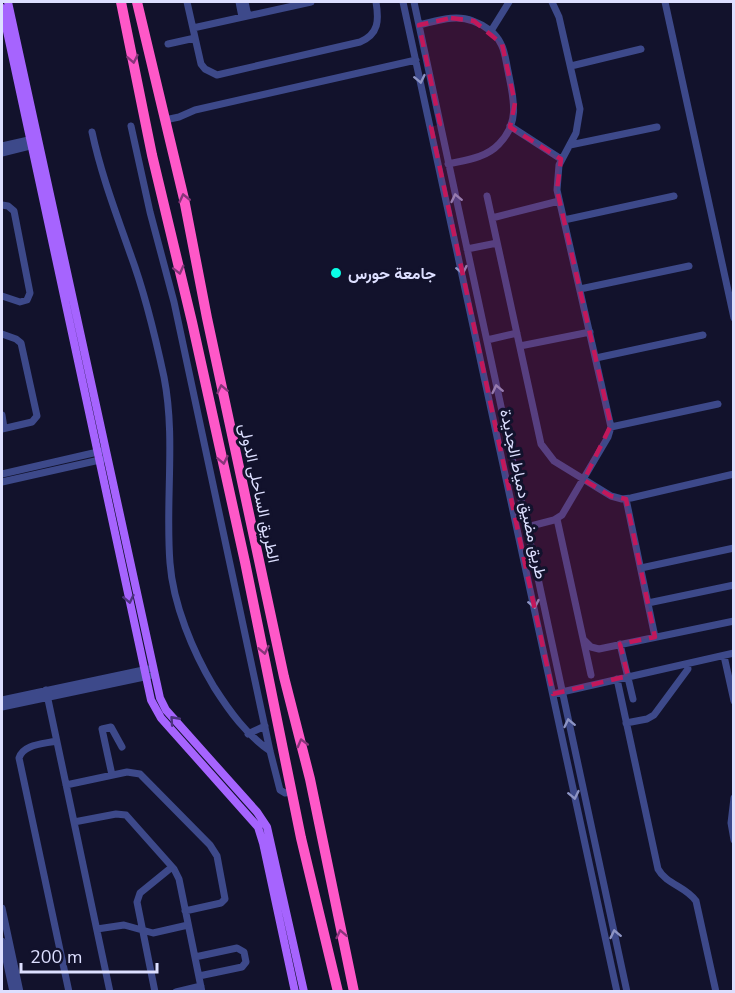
<svg xmlns="http://www.w3.org/2000/svg" width="735" height="993" font-family="'Nunito Sans',Vazirmatn,sans-serif">
<style>
.lines{fill:none;stroke-linecap:round;stroke-linejoin:round}
.minor{stroke:#3d498a;stroke-width:7}
.major{stroke:#a664fe;stroke-width:8}
.highway{stroke:#fe58c8;stroke-width:10}
.oneway{stroke:#88357a}
.oneway2{stroke:#8d94c4}
.oneway3{stroke:#4d3380}
.marked{fill:#c2185b;fill-opacity:0.2;stroke:#c2185b;stroke-width:4.5;stroke-dasharray:12 8;stroke-linejoin:round}
.poi-dot{fill:#0afee6;stroke:#12122c;stroke-width:2}
.labels{text-anchor:middle;stroke-width:6;stroke-linejoin:round;paint-order:stroke}
.poi-label{font-size:16px;font-weight:bold;fill:#dddfff;stroke:#12122c;text-anchor:start}
.street-label{font-size:16px;fill:#dddfff;stroke:#12122c}
</style>
<rect width="100%" height="100%" fill="#12122c"/>
<g class="lines">
<path class="minor" d="M187,2l14,62 4,5 12,6 143,-33c19,-8 19,-22 16,-40
M239,2l3,15
M245,2l3,14
M403,2l214,990
M414,2l213,990
M665,2l69,316
M419,25c18,-4 36,-11 54,-4 11,4 23,12 28,23 4,7 5,18 7,27 5,26 13,51 -9,73 -13,14 -33,16 -51,20
M193,28l118,-26
M491,31l18,-29
M168,44l27,-6
M571,66l70,-17
M165,120l14,-3 16,-7 221,-50
M131,126l19,86 24,90 96,449 10,39 5,3 7,-1
M510,126l51,33
M92,132c9,42 24,81 38,121 15,40 25,82 34,124 12,61 1,124 6,186 3,41 23,89 44,124 16,25 32,47 56,64
M570,145l87,-18
M2,146l31,-7
M2,153l32,-8
M487,196l54,248 13,17 57,35 11,3 9,-1 103,-24
M2,205l6,1 6,5 16,82 -3,7 -7,2 -18,-6
M492,218l67,-17
M564,220l110,-24
M467,249l30,-6
M580,289l109,-23
M2,334l14,5 5,4 16,73 -5,6 -30,7
M487,340l30,-7
M520,346l70,-14
M596,358l107,-23
M2,415l2,13
M611,427l107,-23
M2,474l100,-23
M2,482l102,-23
M626,499l29,138
M557,519l34,156
M527,527l27,-7 8,-5 46,-78 3,-10 -54,-237 2,-25 17,-32 4,-24 -21,-92 -7,-15
M641,568l93,-20
M648,603l86,-18
M584,640l7,7 8,2 135,-28
M620,644l13,55
M724,656l10,45
M617,679l41,190c8,15 29,18 38,32l20,91
M46,690l64,302
M553,694l181,-41
M2,700l146,-31
M2,707l147,-31
M626,723l21,-4 7,-4 34,-46 -1,-5
M248,734l17,-8
M56,741c-12,3 -33,3 -37,17l50,234
M112,775l-10,-46 9,-2 11,20
M66,785l61,-13 13,2 70,71 7,11 8,43 -4,4 -36,8
M734,798l-3,25 3,17
M74,822l42,-8 10,1 48,54 5,10 23,113
M2,908l18,84
M97,929l27,-4 29,8 35,-8
M2,941l11,51
M195,957l42,-9 7,4 2,10 -4,5 -43,9
M155,992l-18,-90 3,-9 32,-26
M176,992l25,-6"/>
<path class="major" d="M8,2l152,696 6,12 91,102 10,15 37,165
M2,8l149,692 10,18 97,109 5,16 32,149"/>
<path class="highway" d="M121,2l31,153 40,167 53,240 56,276 37,154
M137,2l47,197 23,119 77,359 26,102 44,213"/>
</g>
<defs><path id="oneway-chevron" d="M-2-3.5L2.5 0L-2 3.5" fill="none" stroke-width="1.6" stroke-linecap="round" stroke-linejoin="round" transform="scale(1.5)"/></defs>
<g class="oneway">
<use href="#oneway-chevron" transform="translate(133 59) rotate(79)"/>
<use href="#oneway-chevron" transform="translate(184 198) rotate(-103)"/>
<use href="#oneway-chevron" transform="translate(179 270) rotate(76)"/>
<use href="#oneway-chevron" transform="translate(222 389) rotate(-102)"/>
<use href="#oneway-chevron" transform="translate(223 460) rotate(78)"/>
<use href="#oneway-chevron" transform="translate(264 650) rotate(78)"/>
<use href="#oneway-chevron" transform="translate(302 743) rotate(-105)"/>
<use href="#oneway-chevron" transform="translate(341 934) rotate(-102)"/>
</g>
<g class="oneway2">
<use href="#oneway-chevron" transform="translate(420 79) rotate(78)"/>
<use href="#oneway-chevron" transform="translate(456 198) rotate(-102)"/>
<use href="#oneway-chevron" transform="translate(462 270) rotate(78)"/>
<use href="#oneway-chevron" transform="translate(497 389) rotate(-102)"/>
<use href="#oneway-chevron" transform="translate(534 604) rotate(78)"/>
<use href="#oneway-chevron" transform="translate(569 723) rotate(-102)"/>
<use href="#oneway-chevron" transform="translate(574 795) rotate(78)"/>
<use href="#oneway-chevron" transform="translate(615 934) rotate(-102)"/>
</g>
<g class="oneway3">
<use href="#oneway-chevron" transform="translate(129 599) rotate(78)"/>
<use href="#oneway-chevron" transform="translate(174 720) rotate(-132)"/>
</g>
<path class="marked" d="M451,18l23,3 28,23 13,59 -5,24 51,32 -4,31 54,235 -27,55 27,16 15,3 29,138 -35,7 8,32 -75,18 -122,-567 9,-3 -21,-99z"/>
<circle class="poi-dot" cx="336" cy="273" r="6"/>
<g class="labels">
<g class="poi-label">
<text x="348" y="279">جامعة حورس</text>
</g>
<g class="street-label">
<text transform="translate(260 493) rotate(78)" y="6">الطريق الساحلى الدولى</text>
<text transform="translate(524 494) rotate(78)" y="6">طريق مضيق دمياط الجديدة</text>
</g>
</g>
<rect width="735" height="993" fill="none" stroke="#dddfff" stroke-width="6"/>
<path d="M21 963v9h136v-9" fill="none" stroke="#dddfff" stroke-width="3"/>
<text x="30" y="963" font-size="18" fill="#dddfff" stroke="#12122c" stroke-width="4.5" paint-order="stroke">200 m</text>
</svg>
